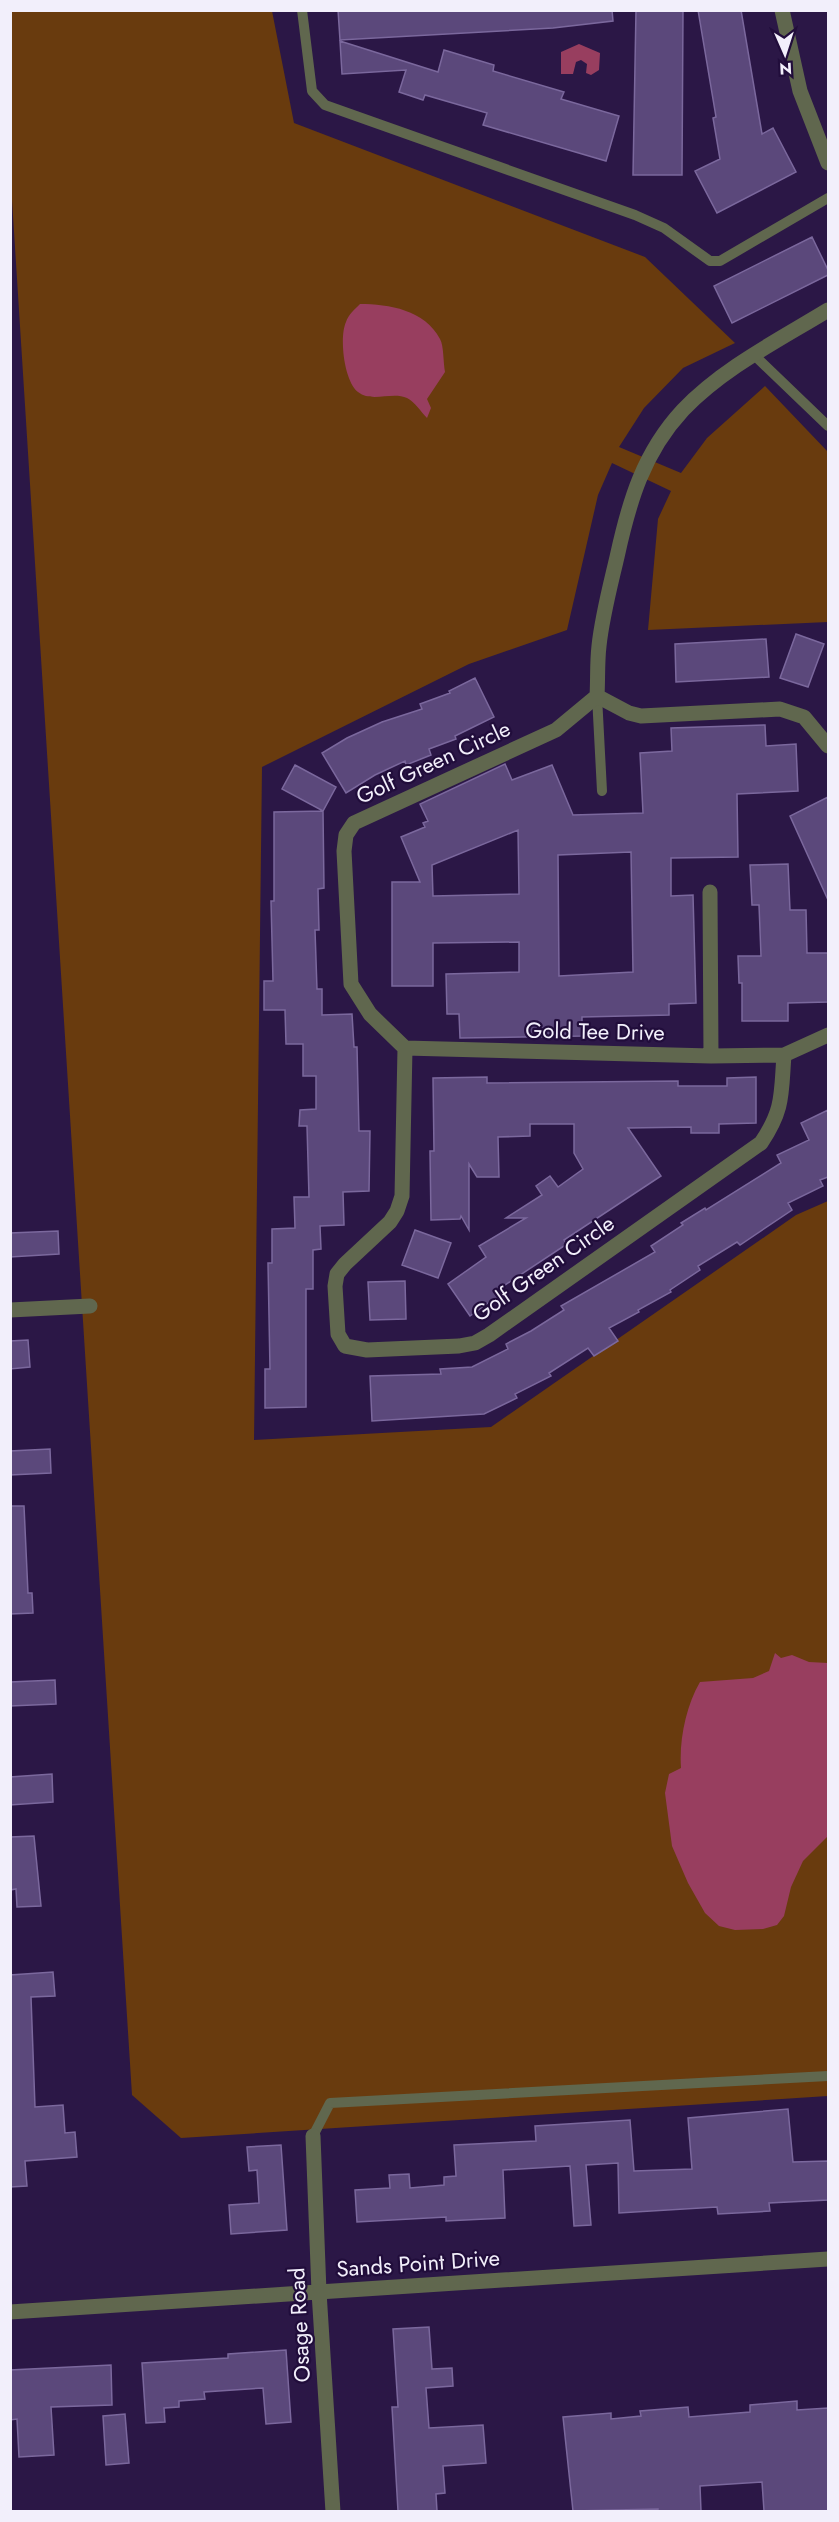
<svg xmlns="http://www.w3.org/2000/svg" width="839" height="2522" font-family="Jost,sans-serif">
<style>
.green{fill:#693b0e}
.water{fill:#983e5f}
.building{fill:#5b487b;stroke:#7b689d;stroke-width:1.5;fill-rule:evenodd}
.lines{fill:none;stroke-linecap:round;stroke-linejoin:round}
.service{stroke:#60674e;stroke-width:10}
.minor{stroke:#60674e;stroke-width:15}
.labels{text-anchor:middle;stroke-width:4.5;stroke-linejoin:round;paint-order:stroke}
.street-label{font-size:22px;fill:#f2effb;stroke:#210d3b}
</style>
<rect width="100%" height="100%" fill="#2b1746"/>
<path class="green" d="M10,11h262l22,112 351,134 90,86 -52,25 -39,40 -25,39 62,26 26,-35 58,-52 63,66v170l-180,8 10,-111 13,-28 -59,-28 -14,32 -31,135 -98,34 -207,103 -8,673 237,-13 305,-212 32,-14v895l-647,42 -49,-43 -121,-1911z"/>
<path class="water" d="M579,44l21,9 -1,17 -8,5 -5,-2 1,-9 -6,-4 -5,2 -3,12h-12v-22z
M360,304c29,0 65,6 80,35 4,7 3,23 5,33l-18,27 4,9 -4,10c-6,-6 -12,-16 -20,-20 -15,-7 -35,5 -49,-6 -14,-11 -19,-55 -12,-70 2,-7 9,-13 14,-18z
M775,1653l6,5 11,-3 17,7 19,1v173l-25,25 -12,26 -7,29 -7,9 -14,4 -28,1 -16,-4 -14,-13 -17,-30 -16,-37 -7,-53 4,-19 12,-6c-2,-28 5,-62 19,-86l53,-4 16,-7z"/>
<path class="building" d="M338,10h274l1,11 -60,7 -213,12z
M636,10h47l-1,165h-49z
M698,10h43l21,124 11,-6 23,44 -79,41 -22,-42 25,-12 -7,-41 3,-1z
M340,41l98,31 6,-22 50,15 -1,6 71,21 -3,7 58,17 -13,45 -123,-36 4,-12 -62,-18 -2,5 -24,-8 7,-22 -64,4z
M812,237l16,33v5l-96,48 -18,-37z
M796,634l28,10 -16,43 -28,-9z
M766,639l3,38 -93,5 -1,-38z
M475,678l19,39 -39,19 1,3 -27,10 2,6 -25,10 -1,-4 -30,14 -29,18 -24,-40 25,-15 35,-16 40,-13 -2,-5 30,-11 -1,-2z
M765,725l1,21 30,-2 2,47 -61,3 1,63 -67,1v38l22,-1 3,108 -27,1v11l-87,2v19l-122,2 -1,-24h-12l-1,-40 73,-2v-30l-86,1v43h-41v-104h28l-19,-45 24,-10 -2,-4 5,-2 -8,-17 85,-40 7,16 40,-15 21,50 70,-2 -3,-60 32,-2 -1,-23zM518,830l1,64 -86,2 -1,-31zM631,852l2,120 -74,4 -1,-121z
M295,765l41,22 -13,24 -41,-22z
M828,797v103l-38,-84z
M323,811l1,77 -6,1 1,41h-4l2,59h5v26l30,-1 2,33h3l2,84h11l-1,60 -26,1 1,33 -24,1 1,23 -8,1v39h-7v118l-41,1v-39h5l-2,-106h4v-34l23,-1 -1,-31h15l-2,-71h-8l1,-16 16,-1v-33h-13v-32h-17l-1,-34h-21v-29h9l-2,-80h3v-89z
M788,864l2,46h16l1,43h21v49l-40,1v18h-46v-38h-3l-1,-27h23l-2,-51h-7l-2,-40z
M487,1077v6l191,-2v5h49v-8l29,-1v46l-37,1v9h-28v-6l-63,1 33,48 -97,64 3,4 -68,45 3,4 -32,23 -22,-32 38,-27 -7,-11 47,-28h-20l36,-23 -6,-9 14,-10 8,11 25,-18 -9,-16v-29h-44v12l-32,1 1,40h-22l-8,-13v66l-8,-14 -1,3 -29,1 -1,-69h4l-1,-73z
M828,1110v67l-8,3 3,6 -35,17 4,7 -52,35 -3,-3 -39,24 2,4 -30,20 1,2 -33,18 1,2 -30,16 9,13 -24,15 -6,-8 -39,25 2,3 -36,18 2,4 -33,16 -112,7 -2,-45 71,-2 -1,-5 32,-2 36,-18 -2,-5 25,-13 33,-21 -3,-4 94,-54 -4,-6 32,-21 -2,-2 24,-15 1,2 75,-47 -4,-8 32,-15 -8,-17z
M415,1230l36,13 -13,35 -36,-13z
M58,1231l1,23 -49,3v-24z
M405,1281l1,38 -36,1 -2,-38z
M28,1340l2,27 -20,2v-28z
M50,1449l1,24 -41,2v-24z
M10,1506h14l4,87h4l1,20 -23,1z
M55,1680l1,24 -46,2v-24z
M52,1774l1,28 -43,3v-28z
M34,1836l7,70 -24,1 -1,-18 -6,1v-53z
M53,1972l2,24 -24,1 4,110 28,-2 2,28 10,-1 2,25 -52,4 2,25 -17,1v-212z
M788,2109l5,53 35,-1v39l-59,3 1,8 -14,1 -38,2 -1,-7 -98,6 -1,-50 -32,2 5,60 -17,1 -4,-60 -67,4 2,48 -59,3v-4l-89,5 -2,-32 35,-2 -1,-13 20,-1 1,14 34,-3v-8l12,-1 -2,-31 82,-4 -1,-15 95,-6 4,51 58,-2 -4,-51z
M281,2145l6,85 -56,4 -2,-29 30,-2 -2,-33 -8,1 -2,-24z
M429,2327l3,42 20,-1 1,18 -27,2 3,40 54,-3 3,38 -43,3 2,27 -9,1 1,17h-39l-6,-104h6l-5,-78z
M286,2350l5,72 -25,2 -3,-36 -59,4 1,7 -26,2v6l-15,1 1,14 -19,1 -4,-60 86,-5v-4z
M111,2365l1,40 -61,2 3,48 -35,2 -2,-38 -7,1v-50z
M797,2401v9l31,-2v103h-64l-2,-29 -62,4 1,25h-43v-2l-85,2 -10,-94 48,-4v6l30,-3 -1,-5 48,-4 1,10 61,-5v-7z
M125,2414l4,49 -23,2 -3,-49z"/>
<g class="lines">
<path class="service" d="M302,10l10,81 13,14 310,110 29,13 46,33h10l108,-63
M754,355l74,71
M597,696l5,95
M313,2136l17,-33 498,-27"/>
<path class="minor" d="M782,10l18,81 28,72
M597,696c1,-16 0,-33 2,-50 3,-29 11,-59 18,-89 12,-55 26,-104 66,-147 40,-42 96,-70 145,-100
M710,892l1,164
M405,1048l306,8 73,-1 44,-20
M784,1055c-3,39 0,54 -23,88l-272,192 -14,8 -16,3 -92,4 -22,-4 -7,-12 -3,-48 2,-12 8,-10 45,-42 7,-11 5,-15 3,-148 -35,-34 -19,-30 -7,-133 2,-16 8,-12 202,-93 41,-34 32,17 12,3 139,-7 24,8 24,29
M10,1310l80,-4
M313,2136l6,156 14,220
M10,2312l818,-53"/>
</g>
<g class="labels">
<g class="street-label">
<text transform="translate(433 762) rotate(-25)" y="8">Golf Green Circle</text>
<text transform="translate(595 1031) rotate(1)" y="8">Gold Tee Drive</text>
<text transform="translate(543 1268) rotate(-35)" y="8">Golf Green Circle</text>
<text transform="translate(418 2263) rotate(-4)" y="8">Sands Point Drive</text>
<text transform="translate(299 2325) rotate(-93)" y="8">Osage Road</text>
</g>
</g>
<rect width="839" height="2522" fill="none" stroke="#f2effb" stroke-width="24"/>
<g transform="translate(785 54) rotate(177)" stroke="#210d3b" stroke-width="4.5" paint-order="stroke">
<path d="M0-4.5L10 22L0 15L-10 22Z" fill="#f2effb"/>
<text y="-9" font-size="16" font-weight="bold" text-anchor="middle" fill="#f2effb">N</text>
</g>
</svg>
